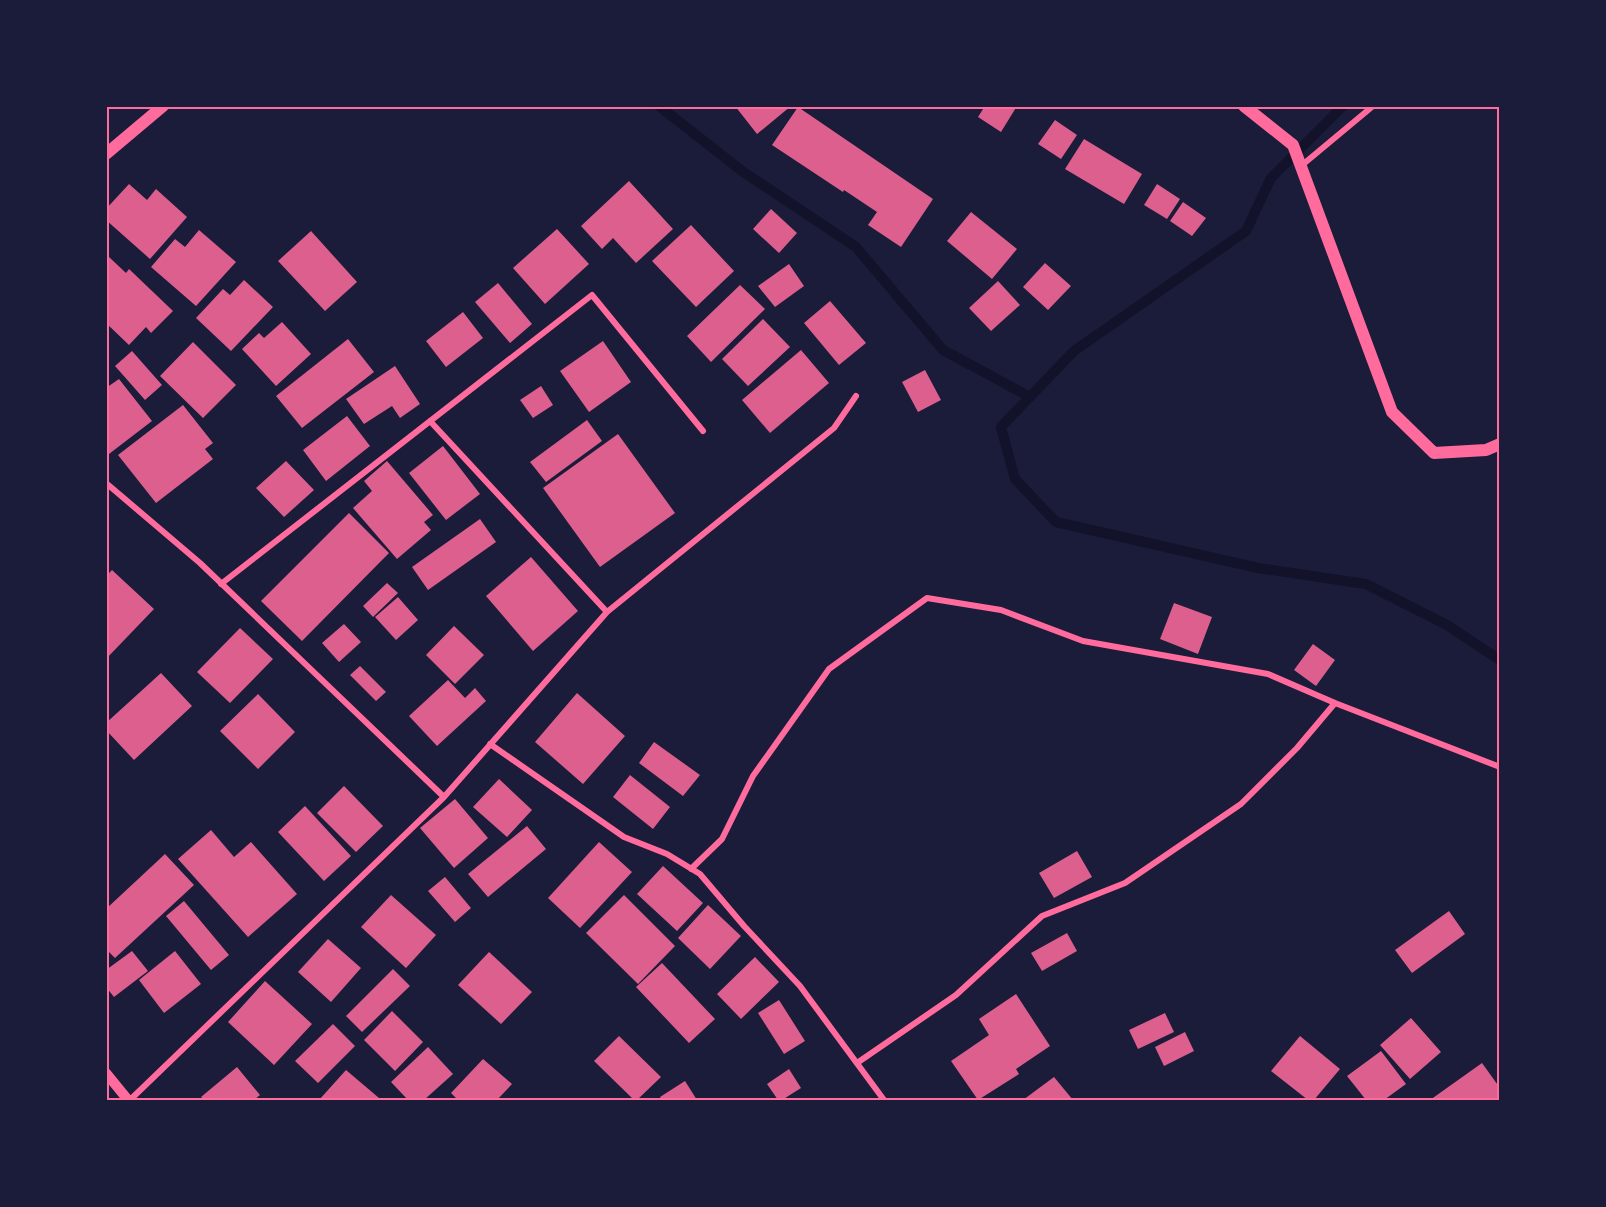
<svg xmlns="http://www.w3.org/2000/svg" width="1606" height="1207" font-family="Rubik,sans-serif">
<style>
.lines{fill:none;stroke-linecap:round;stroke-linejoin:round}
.stream{stroke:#12122b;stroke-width:10}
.building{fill:#dd5f8e}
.minor{stroke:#ff6b9d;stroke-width:6}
.tertiary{stroke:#ff6b9d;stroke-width:10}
.secondary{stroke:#ff6b9d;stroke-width:12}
.neatline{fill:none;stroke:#ff6b9d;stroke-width:2}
</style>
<rect width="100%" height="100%" fill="#1b1b3a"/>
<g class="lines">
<path class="stream" d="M659,106l83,65 114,76 87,103 87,47
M1343,106l-72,72 -25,53 -172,120 -73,76 14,52 41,43 202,46 108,16 81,41 53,35"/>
</g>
<path class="building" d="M735,106h56l-34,28z
M985,106h32l-16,26 -23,-15z
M798,107l135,92 -32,48 -33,-22 9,-13 -33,-22 -1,2 -71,-47z
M1055,120l22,15 -16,24 -23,-15z
M1084,139l58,35 -18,30 -59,-35z
M629,181l44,48 -37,34 -23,-25 -11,11 -21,-23z
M129,184l18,16 9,-11 31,28 -37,42 -44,-39v-11z
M1157,184l23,15 -13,20 -23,-14z
M1183,202l23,16 -14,18 -22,-15z
M771,209l26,24 -18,20 -26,-24z
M971,212l46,37 -25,30 -45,-38z
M691,225l43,46 -38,36 -44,-46z
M557,229l32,35 -44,40 -32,-36z
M199,230l37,32 -40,44 -45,-39 24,-28 10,8z
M311,231l46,51 -32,29 -47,-50z
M109,257l17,16 3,-4 44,42 -22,22 -5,-6 -17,18 -23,-22v-64z
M1045,263l26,23 -23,24 -25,-23z
M789,264l15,22 -29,21 -17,-21z
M244,280l29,27 -42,44 -35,-33 27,-29 7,6z
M998,281l22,24 -29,26 -22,-23z
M498,283l34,41 -22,19 -35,-41z
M740,285l25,24 -54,53 -24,-26z
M830,301l36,42 -27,22 -35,-42z
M463,312l20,26 -37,29 -20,-26z
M763,319l27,28 -42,39 -26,-27z
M282,322l29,32 -35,32 -34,-37 17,-16 5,5z
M348,339l26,33 -72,56 -26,-32z
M603,341l28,41 -42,30 -29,-41z
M193,342l43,43 -33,33 -43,-42z
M801,350l28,33 -59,50 -28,-33z
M132,351l30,34 -17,15 -30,-34z
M395,366l25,38 -20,14 -8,-12 -28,18 -18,-25z
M925,370l16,30 -23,12 -16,-30z
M119,379l33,42 -43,33 -3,-3v-63z
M541,386l12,19 -20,13 -13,-18z
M183,405l30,38 -8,6 8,10 -57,44 -38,-48z
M347,416l23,30 -44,35 -23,-31z
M587,420l15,21 -56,41 -16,-20z
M618,434l57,79 -75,54 -57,-79z
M443,446l37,48 -34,26 -37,-47z
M286,461l28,29 -30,27 -28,-29z
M387,461l46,54 -9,7 7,8 -34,29 -44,-51 19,-17 -8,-10z
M349,513l40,40 -87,88 -41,-40z
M480,519l16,23 -68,48 -16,-23z
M531,557l47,54 -45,40 -47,-55z
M112,570l42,39 -48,50v-83z
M387,583l11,10 -25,24 -10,-11z
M398,597l20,23 -22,20 -21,-23z
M1174,603l38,14 -14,37 -38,-15z
M344,624l17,18 -22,20 -17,-19z
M454,626l30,29 -29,29 -29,-29z
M240,628l33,31 -43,44 -33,-31z
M1313,644l22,16 -19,26 -22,-16z
M360,666l26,26 -10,9 -26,-26z
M161,673l31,33 -58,54 -28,-30v-7z
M448,680l17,18 10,-10 11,13 -49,45 -28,-30z
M577,693l48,43 -42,48 -48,-42z
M258,694l37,38 -37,37 -38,-38z
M654,742l46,33 -17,21 -44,-33z
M630,775l40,32 -17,22 -40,-32z
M499,779l33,31 -25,27 -34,-30z
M344,786l39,40 -27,26 -39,-39z
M455,799l33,39 -34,30 -34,-40z
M305,806l46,50 -27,25 -46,-49z
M527,826l19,23 -58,48 -20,-23z
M211,830l23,27 17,-15 46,52 -49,43 -70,-78z
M599,842l33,30 -52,56 -32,-30z
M1077,851l15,26 -38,21 -15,-25z
M165,854l29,31 -79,73 -9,-9v-40z
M663,866l40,37 -26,28 -40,-37z
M445,877l26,31 -16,14 -27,-31z
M391,895l45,40 -30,33 -45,-41z
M624,895l51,51 -37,38 -52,-51z
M184,901l45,54 -18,15 -45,-54z
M708,905l33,31 -31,33 -32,-31z
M1449,911l16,23 -53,39 -17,-23z
M1067,933l10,18 -35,20 -11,-18z
M328,939l33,29 -30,34 -33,-30z
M132,951l16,20 -34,26 -8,-10v-17z
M175,951l26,33 -37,29 -25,-33z
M489,952l43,40 -31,32 -43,-39z
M755,957l24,25 -38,37 -24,-25z
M662,963l53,56 -26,24 -53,-56z
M393,969l17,17 -48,46 -16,-16z
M265,981l47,43 -38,41 -46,-43z
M1016,994l34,52 -34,23 3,5 -41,26 -27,-39 38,-26 -10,-16z
M779,1000l26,41 -21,13 -26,-41z
M392,1011l31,31 -28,29 -31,-31z
M1165,1013l9,19 -36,17 -9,-19z
M1411,1018l30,34 -31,27 -30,-34z
M333,1024l22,22 -37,37 -23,-22z
M1185,1032l9,19 -30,15 -9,-19z
M619,1036l42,41 -24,23h-3l-40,-39z
M1300,1036l40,33 -26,31h-6l-37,-29z
M428,1047l25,27 -29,26h-16l-17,-18z
M1381,1051l25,33 -22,16h-18l-19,-24z
M483,1059l29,25 -15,16h-39l-7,-7z
M1482,1063l18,25v12h-70z
M237,1067l23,28 -6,5h-50l-3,-3z
M789,1069l12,19 -19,12h-4l-11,-16z
M346,1070l33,28 -2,2h-58z
M1054,1077l19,23h-50z
M685,1081l12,19h-35l-2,-3z"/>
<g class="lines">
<path class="minor" d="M1301,166l72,-60
M430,421l177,191
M106,483l94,80 244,234
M221,584l371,-289 111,136
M490,744l134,93 43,17 33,20 44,52 56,60 84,114
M691,869l31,-30 31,-63 76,-107 98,-71 74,12 82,31 185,33 67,29 165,64
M857,1063l99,-68 86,-79 83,-33 116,-79 56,-56 38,-45
M130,1100l314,-303 163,-185 227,-184 22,-32"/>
<path class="tertiary" d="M106,1073l22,27"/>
<path class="secondary" d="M1244,106l49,39 99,267 42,41 52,-3 14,-6
M106,154l57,-48"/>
</g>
<rect width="1606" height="1207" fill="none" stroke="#1b1b3a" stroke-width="216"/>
<rect x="108" y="108" width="1390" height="991" class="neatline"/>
</svg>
